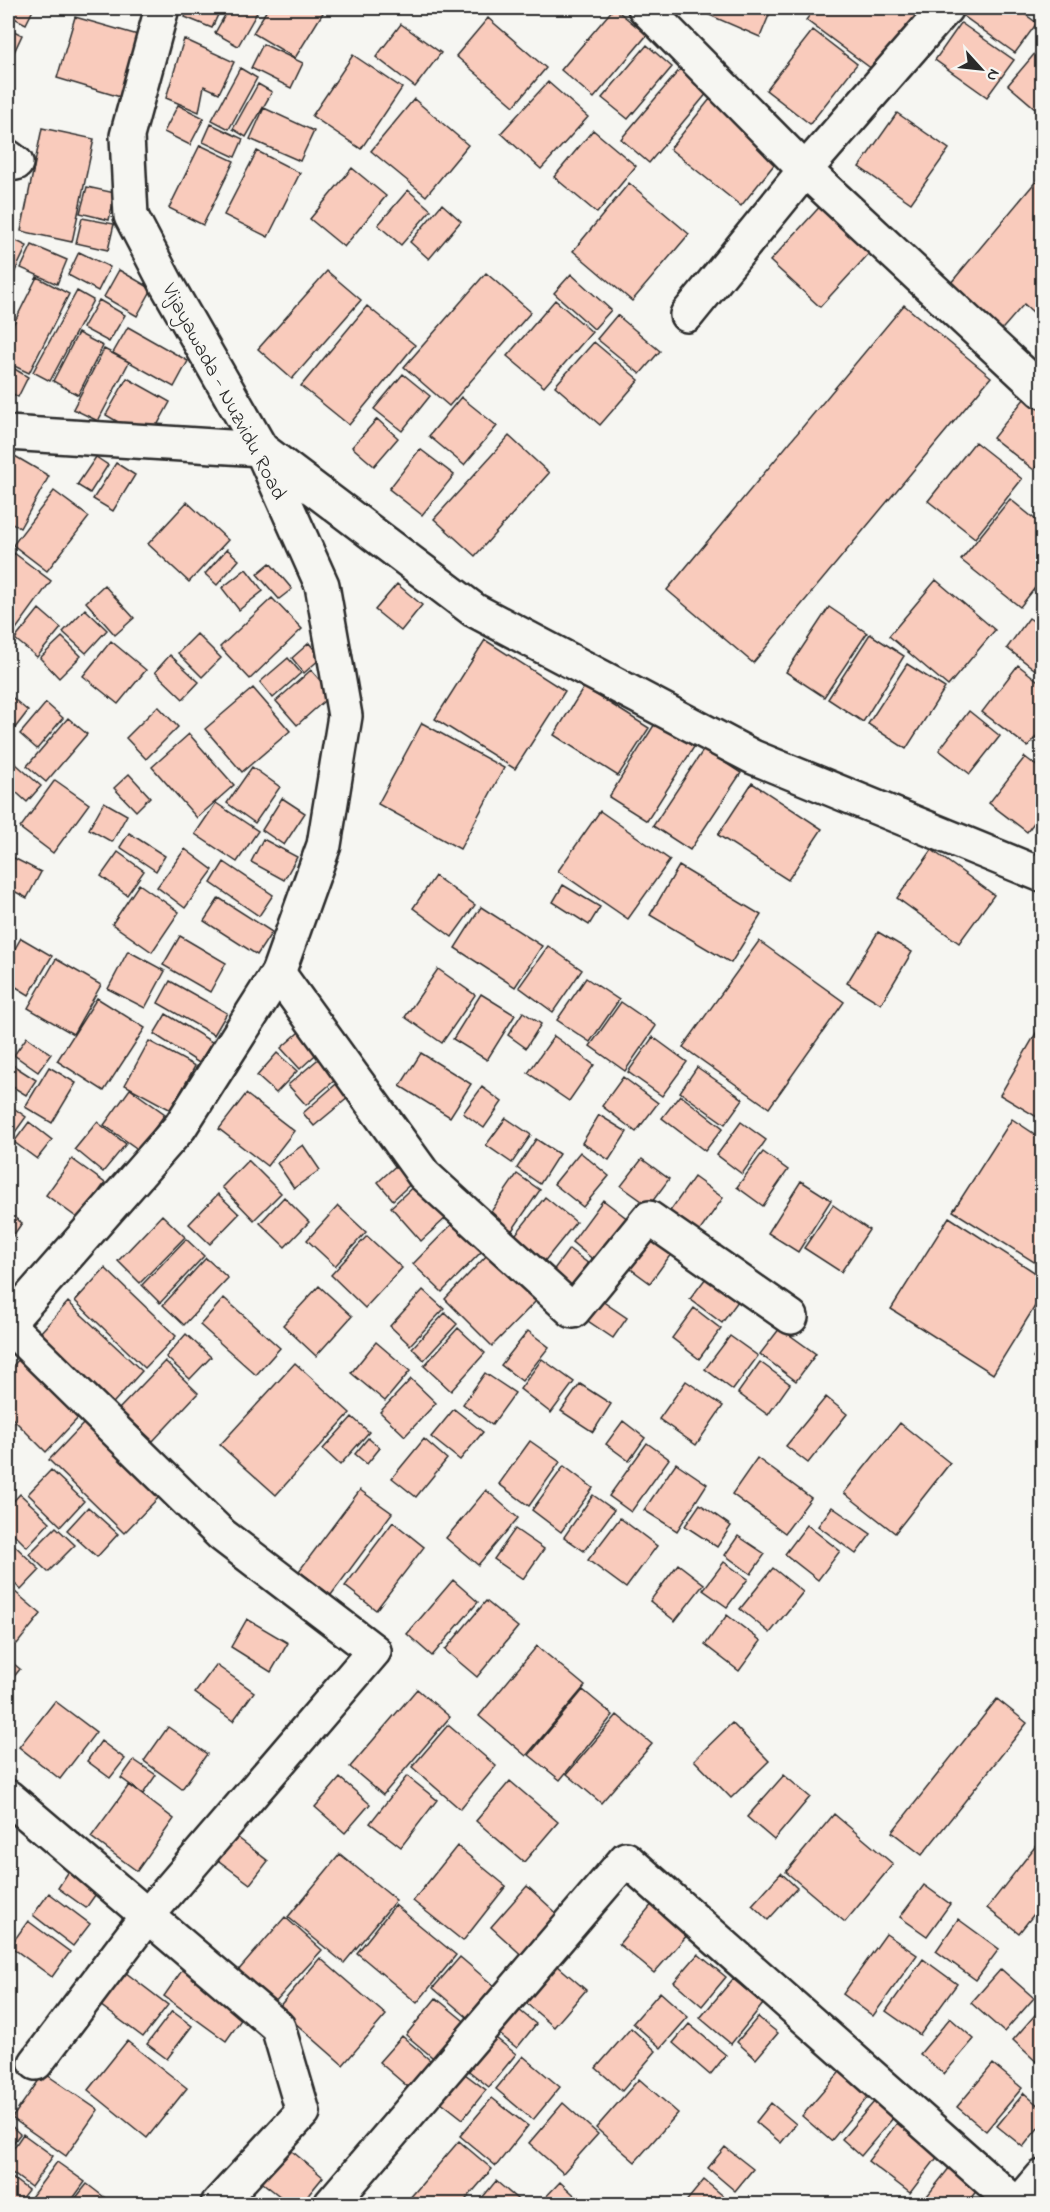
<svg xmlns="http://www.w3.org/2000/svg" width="1050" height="2212" font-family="'Indie Flower',sans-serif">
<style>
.building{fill:#f9cbbc;stroke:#2b2b2b;stroke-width:1.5}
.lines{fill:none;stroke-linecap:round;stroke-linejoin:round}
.street-casing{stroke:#2b2b2b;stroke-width:38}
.secondary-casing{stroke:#2b2b2b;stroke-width:38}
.street{stroke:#f6f6f2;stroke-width:33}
.secondary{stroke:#f6f6f2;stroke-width:33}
.labels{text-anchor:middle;stroke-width:4.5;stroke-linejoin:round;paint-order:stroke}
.street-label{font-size:21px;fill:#2b2b2b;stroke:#f6f6f2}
</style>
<rect width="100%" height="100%" fill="#f6f6f2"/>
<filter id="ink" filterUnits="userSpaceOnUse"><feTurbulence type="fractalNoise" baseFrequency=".0167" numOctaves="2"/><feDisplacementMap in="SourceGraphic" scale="12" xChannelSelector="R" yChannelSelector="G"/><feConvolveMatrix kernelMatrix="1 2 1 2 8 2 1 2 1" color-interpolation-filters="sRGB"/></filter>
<g filter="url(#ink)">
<path class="building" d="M8,8h26l-8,16 -18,-9z
M189,8h32l-9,20 -27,-11z
M229,8l30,1 -21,37 -23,-13z
M268,8h58l-31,50 -42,-25z
M614,8l33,27 -53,63 -33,-28z
M702,8h70l-12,29 -60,-26z
M815,8h109l-48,64 -70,-52z
M968,8h48l21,15 -22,30 -53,-38z
M75,17l70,20 -18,62 -70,-21z
M488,18l58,50 -32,38 -58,-50z
M961,23l53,37 -27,37 -52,-37z
M401,24l40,29 -26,34 -39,-30z
M8,28l14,7 -14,30z
M813,30l44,34 -47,60 -44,-34z
M184,39l50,23 -15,31 -15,-7 -5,26 -33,-14z
M263,44l40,19 -12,25 -40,-20z
M647,45l25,22 -44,52 -26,-21z
M1042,45v69l-34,-29z
M353,55l49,33 -41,61 -49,-33z
M240,68l17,10 -28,51 -17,-9z
M681,68l27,24 -59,71 -28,-24z
M548,82l40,35 -47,52 -40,-36z
M258,84l14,8 -26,45 -13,-8z
M414,99l54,46 -42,51 -55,-45z
M710,99l71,57 -40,50 -71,-57z
M178,105l26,13 -14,27 -26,-13z
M264,108l50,23 -14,30 -50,-22z
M897,113l52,36 -38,54 -52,-36z
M211,124l32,15 -8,18 -32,-15z
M42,128l52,11 -22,103 -51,-11z
M593,130l43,36 -39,47 -43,-36z
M200,145l34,16 -31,64 -34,-17z
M257,151l43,22 -32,64 -44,-22z
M352,168l34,28 -42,51 -34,-28z
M1042,174v146l-18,-16 -27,31 -52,-45z
M629,183l60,51 -57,67 -59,-50z
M87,187l28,6 -6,27 -29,-7z
M408,190l23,20 -30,35 -23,-20z
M825,201l50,46 -55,60 -50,-46z
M442,204l19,17 -32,38 -19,-17z
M82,218l32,6 -6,26 -32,-7z
M8,237l19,9 -19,40z
M32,245l35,15 -10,24 -36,-16z
M79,252l31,15 -12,24 -30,-16z
M119,270l33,19 -15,27 -33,-19z
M327,271l34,29 -69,79 -34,-30z
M486,273l45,39 -82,94 -45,-39z
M571,274l40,36 -17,19 -40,-36z
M37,277l32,17 -40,79 -21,-10v-28z
M77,291l16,9 -43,81 -17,-9z
M99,300l26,15 -16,27 -26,-14z
M555,300l37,32 -48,55 -37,-31z
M904,305l87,72 -238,286 -86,-73z
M367,306l48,39 -66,80 -48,-39z
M617,315l43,36 -20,23 -43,-35z
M128,327l60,34 -14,26 -61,-34z
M78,333l25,13 -25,49 -25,-14z
M594,342l45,38 -39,45 -45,-39z
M104,349l25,13 -31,59 -25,-12z
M8,365l20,12 -10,20 -10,-6z
M403,374l27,22 -28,35 -28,-22z
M127,378l43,24 -21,38 -43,-25z
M1028,394l14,12v53l-8,11 -41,-32z
M461,397l36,29 -33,39 -35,-29z
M377,419l21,19 -24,28 -22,-19z
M509,436l40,37 -74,83 -41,-37z
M975,442l47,37 -47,59 -47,-37z
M420,449l34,26 -32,40 -33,-26z
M13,455l36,21 -29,52 -12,-8v-55z
M96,457l12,8 -18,28 -13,-8z
M116,463l19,12 -22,36 -20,-12z
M54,491l35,26 -42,54 -34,-26z
M1010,499l32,26v54l-22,28 -59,-47z
M187,502l41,38 -39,42 -41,-38z
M227,549l12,11 -22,25 -12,-11z
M14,553l37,28 -37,51 -6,-5v-65z
M270,563l22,26 -13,10 -22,-25z
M246,569l17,22 -24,19 -17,-22z
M936,580l59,50 -47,56 -59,-50z
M397,584l25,21 -21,26 -26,-21z
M104,585l30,33 -19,17 -29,-33z
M272,598l30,31 -52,50 -30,-32z
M829,607l38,26 -43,64 -38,-25z
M39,609l22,19 -24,29 -22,-18z
M85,609l22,21 -21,23 -23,-21z
M1029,618l13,9v48l-35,-27z
M197,634l24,24 -19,19 -24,-24z
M870,634l34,22 -41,66 -35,-23z
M62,637l19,19 -22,22 -19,-20z
M485,640l80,51 -50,78 -80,-50z
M111,641l35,29 -28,34 -35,-28z
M309,643l12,15 -17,15 -12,-15z
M170,655l29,27 -16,17 -28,-27z
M288,658l13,15 -28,25 -13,-16z
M907,664l38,24 -39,61 -38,-25z
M1018,665l24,19v45l-14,18 -46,-35z
M311,670l21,24 -35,31 -21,-24z
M584,687l65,41 -31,48 -64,-41z
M253,688l37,43 -48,41 -37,-43z
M8,694l20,17 -20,26z
M46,703l17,15 -26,31 -17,-15z
M158,706l20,21 -32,32 -20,-21z
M969,711l31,25 -30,38 -31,-24z
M68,718l19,16 -41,48 -19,-16z
M656,722l38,25 -47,74 -38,-24z
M422,723l82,45 -44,81 -82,-45z
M189,734l45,51 -37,33 -45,-51z
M704,749l37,24 -51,77 -37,-24z
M8,757l33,29 -14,16 -19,-17z
M1025,757l17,13v42l-15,20 -38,-29z
M252,767l28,20 -25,36 -28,-20z
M129,774l21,23 -14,14 -22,-23z
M55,780l34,24 -36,49 -33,-25z
M752,783l70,46 -34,51 -70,-45z
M282,798l23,15 -21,32 -22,-15z
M104,802l23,13 -15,27 -23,-13z
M216,803l42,28 -21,31 -42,-28z
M600,811l70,49 -42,59 -70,-48z
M129,833l36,23 -9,15 -36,-24z
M263,839l34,18 -13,23 -33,-18z
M185,849l28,21 -28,38 -28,-21z
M932,850l62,45 -35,48 -62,-45z
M118,852l26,19 -17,24 -26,-19z
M8,855l33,17 -14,26 -19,-10z
M224,862l49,33 -14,21 -48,-33z
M679,866l82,49 -30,48 -81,-48z
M435,876l40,29 -23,32 -39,-29z
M139,884l40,28 -27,40 -40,-28z
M563,885l37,22 -11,18 -36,-23z
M219,898l53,34 -15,23 -53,-34z
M481,907l61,39 -27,41 -60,-39z
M878,932l34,20 -31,52 -34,-21z
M180,936l46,27 -16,29 -47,-27z
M21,938l31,18 -23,39 -21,-13v-21z
M759,941l85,61 -75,106 -86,-61z
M548,946l34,24 -29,42 -34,-25z
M128,951l37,20 -20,37 -37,-19z
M56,959l45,26 -28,49 -45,-26z
M438,969l37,26 -33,48 -37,-26z
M586,978l33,22 -29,42 -33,-22z
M170,981l57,32 -13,22 -56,-32z
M481,994l34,21 -28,45 -34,-21z
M97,998l48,30 -41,63 -47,-30z
M621,1002l35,24 -31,45 -35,-25z
M523,1012l18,12 -15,24 -18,-13z
M166,1014l46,28 -13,21 -45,-29z
M307,1025l18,21 -25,23 -19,-21z
M1039,1028l3,2v90l-42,-25z
M554,1036l40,29 -25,36 -41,-28z
M27,1037l24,17 -13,18 -24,-17z
M653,1037l34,25 -25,34 -34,-24z
M149,1041l46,25 -24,44 -46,-25z
M277,1053l20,18 -21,22 -19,-17z
M421,1053l50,31 -21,33 -50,-31z
M323,1055l18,20 -35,30 -18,-20z
M8,1062l28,18 -10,15 -18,-11z
M49,1067l27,16 -24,40 -27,-16z
M697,1067l46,32 -18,25 -45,-32z
M623,1077l35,26 -22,29 -34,-26z
M343,1078l12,14 -41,34 -11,-13z
M482,1087l20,15 -18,26 -21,-15z
M130,1089l35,25 -26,36 -35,-25z
M246,1094l48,37 -27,35 -48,-37z
M680,1095l43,33 -18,23 -43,-33z
M8,1104l18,13 -18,25z
M599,1115l28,17 -18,28 -27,-17z
M506,1118l25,17 -19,28 -26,-18z
M1012,1119l30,20v128l-89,-56z
M29,1122l23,18 -15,19 -23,-17z
M97,1122l29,22 -23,28 -28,-23z
M741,1122l25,18 -24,34 -25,-19z
M536,1139l23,15 -19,30 -23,-16z
M303,1145l17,25 -26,18 -17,-25z
M580,1152l29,24 -26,31 -29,-23z
M763,1152l25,18 -25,36 -26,-19z
M72,1159l33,24 -26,36 -33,-24z
M642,1159l27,20 -20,27 -28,-20z
M248,1160l33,33 -27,27 -32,-33z
M401,1161l15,18 -23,21 -15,-18z
M517,1174l23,16 -29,42 -23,-16z
M694,1177l29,21 -24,34 -29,-21z
M801,1181l30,19 -33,52 -30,-19z
M418,1182l30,34 -27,25 -30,-34z
M218,1194l21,20 -29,30 -21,-20z
M284,1197l25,25 -24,25 -25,-24z
M545,1197l31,25 -33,41 -31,-24z
M603,1200l30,23 -32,43 -29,-24z
M833,1205l36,25 -28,42 -37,-24z
M338,1206l28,26 -31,34 -28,-26z
M8,1213l14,10 -14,20z
M162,1215l23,22 -45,46 -22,-22z
M949,1217l93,60v18l-49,79 -102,-65z
M454,1222l29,28 -41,42 -29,-28z
M649,1231l25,19 -24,33 -26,-19z
M367,1236l35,32 -37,40 -34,-33z
M186,1239l18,17 -44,47 -18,-18z
M569,1249l28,21 -19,26 -29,-20z
M489,1253l48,47 -45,46 -47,-47z
M206,1258l22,20 -44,47 -21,-20z
M105,1268l71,68 -31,32 -70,-67z
M712,1270l32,23 -22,30 -32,-24z
M319,1286l33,30 -36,40 -33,-31z
M423,1290l21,19 -34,36 -20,-19z
M224,1298l56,50 -24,27 -56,-50z
M599,1299l28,19 -14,20 -28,-19z
M68,1302l74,69 -37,41 -74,-69z
M694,1308l27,21 -22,30 -27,-21z
M445,1313l12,11 -33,36 -12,-12z
M458,1328l27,25 -34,38 -27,-25z
M780,1328l36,26 -20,27 -36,-27z
M528,1331l21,16 -27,34 -21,-16z
M186,1334l25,23 -21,22 -24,-22z
M730,1336l28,20 -25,34 -28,-21z
M376,1342l34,29 -25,30 -34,-28z
M1042,1344v21l-9,-7z
M20,1358l60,58 -34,36 -38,-38v-43z
M542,1359l32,23 -23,31 -31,-24z
M165,1361l33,32 -45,48 -34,-32z
M760,1362l30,22 -22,31 -30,-22z
M295,1363l55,50 -74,82 -56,-50z
M485,1373l30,20 -23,32 -29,-21z
M411,1379l25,24 -31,33 -25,-24z
M686,1381l37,25 -27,39 -37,-26z
M580,1384l31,20 -18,28 -32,-21z
M826,1397l21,17 -39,49 -22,-17z
M454,1409l29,23 -23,28 -29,-23z
M352,1417l17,15 -29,33 -17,-16z
M623,1421l22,17 -16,23 -23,-17z
M85,1422l76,73 -37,38 -75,-73z
M900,1423l50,40 -55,70 -51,-40z
M368,1438l12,10 -13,16 -12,-10z
M424,1439l23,20 -31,38 -24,-19z
M530,1441l30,21 -31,44 -30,-22z
M647,1443l22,16 -38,53 -22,-16z
M757,1458l54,40 -26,35 -53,-39z
M676,1463l31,21 -30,47 -33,-21z
M564,1466l29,22 -32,44 -29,-22z
M51,1470l33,31 -23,25 -33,-32z
M360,1490l32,23 -61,82 -32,-24z
M486,1490l32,28 -40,47 -32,-27z
M20,1494l30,28 -23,25 -19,-19v-21z
M593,1495l21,15 -30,41 -20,-14z
M700,1504l31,22 -14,21 -32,-21z
M88,1507l30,27 -21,23 -30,-27z
M832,1507l39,27 -15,20 -38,-28z
M620,1518l37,28 -31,42 -38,-28z
M393,1522l31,25 -48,63 -31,-24z
M807,1525l33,26 -22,29 -33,-26z
M56,1527l19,18 -27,27 -19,-18z
M515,1529l29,20 -21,30 -29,-20z
M738,1536l27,18 -14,20 -26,-19z
M8,1539l32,31 -19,20 -13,-13z
M724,1562l24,17 -21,28 -24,-17z
M678,1564l26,20 -29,37 -25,-20z
M773,1568l30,24 -33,41 -30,-24z
M453,1580l25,22 -46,54 -25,-22z
M8,1586l33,28 -24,30 -9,-8z
M486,1601l32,26 -41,50 -32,-27z
M727,1615l34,26 -22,30 -34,-26z
M247,1619l41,24 -17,29 -40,-25z
M537,1646l48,40 -59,70 -47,-40z
M8,1659l12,10 -12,15z
M216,1665l38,27 -21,29 -38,-28z
M417,1689l33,28 -67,78 -33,-28z
M583,1690l30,25 -53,65 -31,-25z
M997,1699l30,24 -105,132 -30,-23z
M55,1701l41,31 -36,47 -41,-32z
M617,1715l35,29 -51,59 -34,-29z
M732,1723l37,38 -38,37 -37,-38z
M448,1725l48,41 -36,43 -48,-42z
M168,1727l39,27 -25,35 -38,-28z
M101,1741l24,18 -15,19 -23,-17z
M134,1760l22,15 -13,19 -22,-16z
M784,1775l26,22 -36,43 -27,-23z
M407,1776l30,24 -36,47 -31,-24z
M340,1778l30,26 -25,29 -30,-26z
M510,1781l48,41 -34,40 -48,-41z
M129,1785l45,34 -37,52 -46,-34z
M834,1814l59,50 -48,58 -59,-50z
M233,1834l35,27 -18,23 -35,-26z
M1042,1838v66l-23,29 -32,-25z
M457,1846l49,40 -43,55 -50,-40z
M340,1854l56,46 -52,63 -56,-46z
M69,1871l29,20 -12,17 -28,-20z
M781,1873l16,15 -29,32 -16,-15z
M924,1885l26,19 -23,32 -27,-19z
M527,1886l36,33 -36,41 -36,-33z
M49,1893l41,31 -17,22 -40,-31z
M653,1903l36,30 -35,40 -35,-29z
M395,1905l61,50 -39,48 -60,-50z
M285,1917l37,33 -49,54 -36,-32z
M958,1919l41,30 -23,31 -40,-29z
M28,1921l42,31 -18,25 -42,-31z
M886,1934l31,21 -44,61 -30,-22z
M698,1954l28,23 -24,29 -28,-24z
M460,1957l34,29 -27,31 -34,-29z
M320,1958l66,57 -43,50 -65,-57z
M923,1959l34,25 -37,51 -34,-24z
M551,1960l35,30 -32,37 -35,-30z
M117,1966l51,39 -25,32 -51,-38z
M183,1969l62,45 -19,27 -62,-45z
M1001,1969l33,29 -30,34 -33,-29z
M733,1979l30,25 -32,40 -31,-26z
M660,1992l28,25 -27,31 -28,-25z
M436,1998l33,27 -31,37 -32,-27z
M513,2005l23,19 -19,24 -24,-19z
M1042,2007v60l-29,-27z
M172,2011l20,15 -25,33 -20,-15z
M758,2017l20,16 -22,26 -19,-17z
M950,2018l24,21 -30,35 -24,-20z
M689,2024l37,31 -16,20 -37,-32z
M631,2028l25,23 -34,40 -26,-23z
M487,2031l29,23 -27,33 -29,-23z
M402,2036l29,25 -23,26 -29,-25z
M127,2041l60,47 -40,50 -59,-48z
M523,2056l37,31 -27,33 -37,-31z
M993,2064l29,24 -36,43 -29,-24z
M844,2067l28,25 -41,49 -29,-25z
M457,2068l29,22 -23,29 -28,-22z
M44,2073l54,37 -32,46 -54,-38z
M639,2079l39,34 -43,49 -39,-34z
M1024,2093l18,16v14l-19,24 -26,-21z
M880,2095l19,16 -38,45 -19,-17z
M492,2098l36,28 -32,40 -36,-30z
M563,2103l35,31 -35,39 -34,-30z
M771,2103l25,21 -15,19 -25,-21z
M8,2123l12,11 -12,16z
M897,2123l42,32 -29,38 -42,-32z
M23,2134l30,22 -22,31 -23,-17v-14z
M459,2141l33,28 -30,35h-47l-6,-5z
M287,2147l36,30 -22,27h-11l-31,-24z
M725,2147l28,22 -18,22 -27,-23z
M57,2162l28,20 -16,22h-43z
M950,2167l28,22 -12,15h-28l-11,-8z
M8,2175l20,15 -11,14h-9z
M704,2180l29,24h-49z
M496,2181l27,23h-46z
M560,2182l24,22h-45z
M87,2184l26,20h-42z"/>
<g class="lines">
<defs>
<path id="street" d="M645,8l160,162 237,221
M8,157l8,6
M687,315l118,-145 141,-162
M8,433l253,16 213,161 279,147 289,118
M278,973l146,202 149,136 76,-93 142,99
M8,1325l214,210 152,116 -227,265 -111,147
M8,1797l270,230 25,85 -85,92
M331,2204l295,-345 390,345
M1019,2204l23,-27"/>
<path id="secondary" d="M8,1323l172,-196 98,-154 46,-128 21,-129 -23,-131 -61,-136 -94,-164 -36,-69 -4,-80 35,-128"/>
</defs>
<use href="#street" class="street-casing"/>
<use href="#secondary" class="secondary-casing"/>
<use href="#street" class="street"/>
<use href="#secondary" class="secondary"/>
</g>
</g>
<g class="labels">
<g class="street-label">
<text transform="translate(225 391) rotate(62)" y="7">Vijayawada - Nuzvidu Road</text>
</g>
</g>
<rect width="1050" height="2212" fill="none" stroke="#f6f6f2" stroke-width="30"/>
<rect x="15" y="15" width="1020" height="2182" fill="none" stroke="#2b2b2b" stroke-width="2" filter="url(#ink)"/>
<g transform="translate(981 69) rotate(117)" stroke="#f6f6f2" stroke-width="4.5" paint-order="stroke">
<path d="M0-4.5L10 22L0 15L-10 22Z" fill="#2b2b2b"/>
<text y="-9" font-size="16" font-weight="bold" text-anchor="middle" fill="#2b2b2b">N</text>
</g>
</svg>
